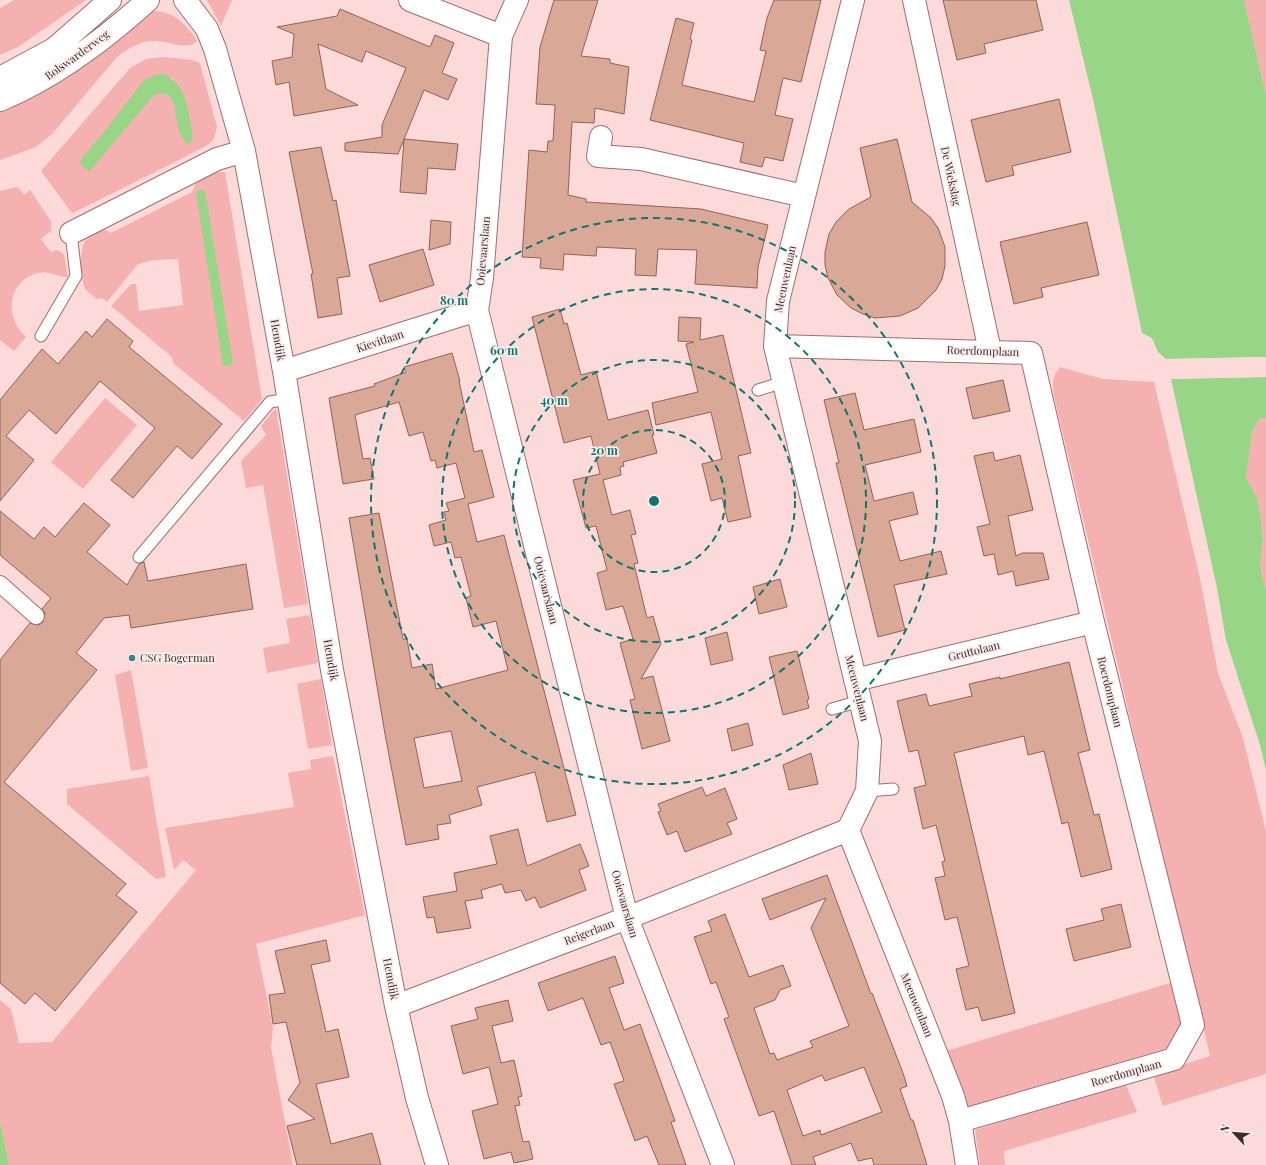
<svg xmlns="http://www.w3.org/2000/svg" width="1266" height="1165" font-family="'Playfair Display',serif">
<style>
.green{fill:#f5b0b0;fill-rule:evenodd}
.water{fill:#98d587}
.pier{fill:#fcdad9}
.building{fill:#d9a897;stroke:#906355;fill-rule:evenodd}
.lines{fill:none;stroke-linecap:round;stroke-linejoin:round}
.service-casing{stroke:#9f6d6e;stroke-width:13}
.pedestrian-casing{stroke:#9f6d6e;stroke-width:18}
.minor-casing{stroke:#9f6d6e;stroke-width:24}
.secondary-casing{stroke:#9f6d6e;stroke-width:24}
.service{stroke:#fff;stroke-width:11}
.pedestrian{stroke:#fff;stroke-width:16}
.minor{stroke:#fff;stroke-width:22}
.secondary{stroke:#fff;stroke-width:22}
.ring{fill:none;stroke:#0f766e;stroke-width:2;stroke-dasharray:7 5}
.poi-dot{fill:#3b8486;stroke:#f9eded;stroke-width:1.5}
.labels{text-anchor:middle;stroke-width:3.5;stroke-linejoin:round;paint-order:stroke}
.street-label{font-size:11px;fill:#402b2b;stroke:#f9eded}
.poi-label{font-size:11px;fill:#402b2b;stroke:#f9eded;text-anchor:start}
.centre{fill:#0f766e;stroke:#f9eded;stroke-width:2}
.ring-label{font-size:12px;text-anchor:middle;font-weight:bold;fill:#0f766e;stroke:#f9eded;stroke-width:3.5;stroke-linejoin:round;paint-order:stroke}
</style>
<rect width="100%" height="100%" fill="#fcdad9"/>
<path class="green" d="M14,0h72l-68,47 -18,8v-47z
M207,0h25l-11,26z
M1244,0h22v95z
M156,11c20,2 29,13 41,29l-2,3c-10,7 -29,-3 -41,-2 -14,0 -26,7 -37,16l-65,77 -16,13 -36,13v-50l147,-97z
M163,57c8,1 32,2 37,6l17,64 -3,12 -5,5 -22,12 -114,57 -2,-1 -30,-41 89,-103 16,-9zM161,73l13,6 9,61 -10,-37 -3,-7 -11,-3 -6,3 -70,60z
M215,172h10l37,227 -18,22 -71,-58 -1,-6 -61,-51 20,-22h5l3,27 44,-6 -5,-46 -24,1 -16,4 -31,38 -5,-4 -6,1c-3,-4 -9,-7 -11,-11 -5,-9 -6,-38 0,-47 4,-6 13,-8 19,-12l7,4 81,-41 4,-10z
M18,187l6,8 6,-5 21,31v10l-10,8 10,13 6,-2 7,4 4,23c-11,0 -19,-7 -30,-4 -31,8 -34,45 -12,64l-12,14 -14,-11v-149z
M1060,367l43,12 51,3 47,201 17,90 25,65 23,93v243l-103,32 -10,-32 57,-18 -156,-660c-2,-12 -2,-19 6,-29z
M105,398l32,27 -54,64 -32,-27z
M276,408l32,196 -24,4 -21,-123 -17,3 -5,-27 25,-26 -5,-9z
M1266,418v174l-6,-27 3,-26 -2,-20 -4,-22 -11,-19 6,-46 7,-13z
M310,615l8,48 -51,10 -4,-25 27,-5 -4,-24z
M131,670l17,98 -17,3 -16,-96z
M321,679l11,66 -24,4 -11,-65z
M333,756l32,159 -109,29 17,84 -2,19 22,118h-284l-9,-44v-121l11,9 8,34 33,-1 144,-172 -13,-10 -9,10 -9,-42 129,-21 -6,-34 23,-4 -1,-9z
M149,776l17,101 -10,2 -89,-75v-15z
M1173,982l15,60 -221,65 -21,-56z
M1125,1083l12,29 -133,39 1,14h-25l-5,-35z"/>
<path class="water" d="M1069,0h175l22,95v262l-100,2 -8,-7 -6,-14 -10,-5 -49,-234z
M161,73c27,9 27,40 32,65l-3,4 -3,2c-12,-12 -9,-33 -17,-48l-11,-3 -6,3 -63,75 -3,-1 -7,-7 3,-7 17,-19 45,-58z
M201,189l4,2 28,172 -4,3h-6l-27,-173z
M1266,377v41l-7,1 -7,13 -6,46 11,19 4,22 2,20 -3,26 6,27v178l-6,-25 -34,-105 -9,-52 -46,-209z
M0,1121l9,44h-9z"/>
<path class="pier" d="M1266,357v2l-100,2 -3,-2z
M1266,375v2l-97,2 1,-2z"/>
<path class="building" d="M554,0h44l-17,56 29,3v4l19,4 -5,47 -29,-6 -1,15 -22,-1 -4,73 18,4v3l115,7 67,16 -10,42 -1,21 -62,-4 2,-34 -39,-1 -2,27 -21,-1 1,-26 -39,-2 -1,9 -32,-2 -1,16 -23,-2 1,-10 -19,-1 7,-107 18,2 1,-11h5l2,-36 -19,-1 4,-57z
M774,0h47l-20,82 -18,-4 -8,37 18,4 -10,42 -18,-4 -3,10 -22,-5 4,-19 -94,-23 26,-102 18,5 -4,16 2,1 -10,45 72,17 12,-51 -6,-1 7,-32z
M943,0h93l7,30 -59,14 2,9 -29,7z
M340,9l90,38 5,-12 19,8 -12,30 15,6 -9,21 -24,-10 -26,64 -53,-3v-8l37,-6v-12l24,-57 -40,-17 -4,11 -44,-18 8,45 32,16 -64,11 -5,-34 -13,3 -4,-24 20,-4 2,-23 -17,-7 60,-11z
M1059,99l12,53 -59,14 2,9 -28,7 -15,-62z
M404,139l54,5 -3,26 -27,-2 -2,26 -26,-2z
M897,139l15,63 19,16 7,10 7,19v19l-3,13 -6,11 -18,18 -18,8 -25,2 -12,-4 -12,-6 -14,-13 -9,-17 -3,-13v-13l4,-18 7,-12 13,-13 22,-12 -11,-49z
M321,147l12,54 3,-1 14,76 -13,2 5,36 -24,4 -7,-44h2l-24,-122z
M431,220l20,2 -1,22 -21,6z
M1087,222l12,53 -58,13 2,9 -29,7 -14,-62z
M423,249l11,36 -54,17 -11,-37z
M560,309l4,15 3,-1 14,52 15,-4 12,49 40,-10 6,25h-2l5,18 -34,9 1,4 -4,1 1,8 -18,5 9,35 18,-5 6,24 -5,1 7,28 -4,1 13,54 6,-2 8,28 -20,35 12,-3 17,65 -28,8 -12,-49 5,-1 -15,-56 13,-4 -10,-33 -17,4 -9,-37 10,-3 -11,-44 -10,2 -13,-48 27,-6 -9,-38 -27,7 -32,-126z
M679,317l22,1 -1,22 23,-5 28,118 -13,3 13,61 -23,5 -6,-24 -11,3 -9,-37 20,-5 -11,-47 -55,13 -4,-22 46,-11 -12,-48 8,-2 -16,-1z
M107,319l26,22 -4,6 93,77 -30,35 -15,-13 -44,52 -22,-18 44,-52 -55,-47 -44,53 -27,-24 -23,26 28,24 -34,41v-101l42,-51 16,15 28,-33 6,6z
M452,353l8,28h-1l15,71 8,-2 12,47 -26,7 9,38 27,-7 72,280 -29,7 -12,-50 -58,15 5,18 -33,10 2,8 -14,2 2,14 -33,6 -21,-111 -36,-216 30,-5 24,126h4l5,29 20,-4 4,25 72,-19 -12,-49 -23,6 -7,-29 5,-2 -10,-39 -6,1 -4,-16 -17,4 -5,-21 17,-5 -2,-8 5,-1 -3,-8 19,-5 -9,-35 -19,5 -2,-8 -4,1 -8,-29 -14,4 -10,-34 -44,13 8,44 7,-1 4,21 -31,5 -14,-86 46,-12 -1,-2 32,-12 -2,-5zM451,731l11,50 -38,7 -10,-50z
M1003,380l7,31 -37,8 -7,-31z
M855,393l9,37 50,-11 7,33 -56,13 9,36 39,-9 5,22 -29,7 11,40 41,-10 6,23 -53,11 11,45 -27,7 -42,-174h3l-15,-63z
M993,452l2,9 25,-6 13,55 -25,6 8,40 6,-3h21l6,26 -33,7 -3,-15 -15,4 -4,-21 -10,2 -7,-29 13,-3 -16,-68z
M84,503l26,22 -23,27 40,33 12,-21 5,-2 4,19 98,-17 7,45 -122,19 -2,-13 -25,3 -28,35 21,17 -93,112 122,102 -10,11 21,17 -82,99 -20,-18 -10,11 -25,-21v-323l30,-37 9,2 4,-3 2,-9 -3,-4 9,-11 -51,-43v-44l34,28 10,-12 11,10z
M780,579l7,28 -28,7 -6,-27z
M727,632l6,28 -22,5 -6,-27z
M797,651l12,48 -2,1 2,8 -26,7 -14,-58z
M1069,662l21,88 -12,3 16,62 5,-1 13,55 -31,8 -13,-55 -6,2 -18,-73 -16,4 -4,-19 -70,17 61,260 -33,8 -4,-14 -12,3 -10,-41 13,-3 -12,-49 -12,3 -10,-42 10,-2 -3,-14 3,-1 -9,-36 -13,4 -9,-41 12,-3 -8,-35 -9,2 -12,-51 29,-7 3,12 43,-10 -3,-12 31,-7v2z
M748,723l5,22 -21,6 -5,-22z
M811,753l7,31 -29,6 -6,-25z
M702,787l4,9 19,-8 12,31 -10,4 5,11 -47,18 -8,-21 -10,4 -9,-23 3,-1 -3,-7z
M518,829l9,37 53,-22 9,22 -10,4 7,20 -46,18 -5,-11 -9,4 -5,-11 -16,3 -3,-9 -21,6 2,8 -18,3 6,27 -34,5 -3,-16 -7,1 -4,-21 34,-6 -3,-18 43,-9 -7,-28z
M827,875l44,119 1,-1 31,80 4,13 -7,3 11,31h2l14,45h-53l-2,-7 -14,3 -7,-18 -38,14 3,8h-24l-18,-54 -15,5 -35,-97 5,-2 -13,-35 -5,2 -17,-47 18,-6 -4,-10 17,-7 24,63 34,-12 8,21 -11,4 -5,10 -21,8 16,46 4,-1 3,7 36,-13 -3,-6 39,-15 -38,-98 15,-30 -56,22 -8,-21zM864,1067l18,45 -61,23 -1,-5 -17,6 -16,-46 35,-15 3,6z
M1121,904l10,43 -57,14 -8,-32 38,-9 -3,-11z
M326,940l4,21 -19,4 15,67 12,-3 11,48 -33,7 15,60 41,-11 9,32h-84l-10,-39 28,-7 -27,-19 12,-17 -14,-61 -13,2 -4,-29 16,-2 -10,-42z
M615,956l9,27 -15,5 15,42 16,-6 35,97 -4,1 15,43h-27l-12,-29 -12,5 -21,-57 10,-3 -7,-20 -7,-19 -9,3 -18,-47 -35,13 -10,-28z
M508,1000l5,21 -21,5 9,37 13,-3 8,36 -4,1 2,8 -5,1 8,36 6,-1 4,18 -19,4 -3,-11 -27,7 -12,-48 26,-7 -9,-37 -26,7 -12,-48 27,-7 -3,-11z"/>
<g class="lines">
<defs>
<path id="service" d="M41,336l35,-60 -5,-43
M758,390l26,-8
M139,557l131,-155 18,-3
M832,709l28,-8
M867,791l26,-2"/>
<path id="pedestrian" d="M0,584l36,32"/>
<path id="minor" d="M185,0l22,29 8,20 29,102 40,220 48,299 64,336 21,92 20,67
M410,0l91,36
M517,0l-16,36 -19,242 -5,32 150,608 96,247
M853,0l-75,301 -3,45 95,395 -3,50 -19,39 105,266 7,25 7,44
M914,0l76,351
M601,137l-3,19 43,3 163,37
M71,233l146,-74 27,-8
M775,346l256,7 62,269 100,403 -19,34 -214,62
M284,371l193,-61
M855,680l238,-58
M396,1006l231,-88 221,-88"/>
<path id="secondary" d="M0,78l54,-29 56,-49
M0,100c55,-23 104,-60 148,-100"/>
</defs>
<use href="#service" class="service-casing"/>
<use href="#pedestrian" class="pedestrian-casing"/>
<use href="#minor" class="minor-casing"/>
<use href="#secondary" class="secondary-casing"/>
<use href="#service" class="service"/>
<use href="#pedestrian" class="pedestrian"/>
<use href="#minor" class="minor"/>
<use href="#secondary" class="secondary"/>
</g>
<g class="ring">
<circle cx="654" cy="501" r="71"/>
<circle cx="654" cy="501" r="141"/>
<circle cx="654" cy="501" r="212"/>
<circle cx="654" cy="501" r="283"/>
</g>
<circle class="poi-dot" cx="132" cy="658" r="4"/>
<g class="labels">
<g class="street-label">
<text transform="translate(77 55) rotate(-36)" y="4">Bolswarderweg</text>
<text transform="translate(951 176) rotate(78)" y="4">De Wiekslag</text>
<text transform="translate(483 251) rotate(-85)" y="4">Ooievaarslaan</text>
<text transform="translate(785 279) rotate(-78)" y="4">Meeuwenlaan</text>
<text transform="translate(278 340) rotate(80)" y="4">Hemdijk</text>
<text transform="translate(380 341) rotate(-18)" y="4">Kievitlaan</text>
<text transform="translate(983 351) rotate(2)" y="4">Roerdomplaan</text>
<text transform="translate(546 590) rotate(76)" y="4">Ooievaarslaan</text>
<text transform="translate(974 651) rotate(-14)" y="4">Gruttolaan</text>
<text transform="translate(331 660) rotate(80)" y="4">Hemdijk</text>
<text transform="translate(857 688) rotate(76)" y="4">Meeuwenlaan</text>
<text transform="translate(1110 692) rotate(76)" y="4">Roerdomplaan</text>
<text transform="translate(625 904) rotate(74)" y="4">Ooievaarslaan</text>
<text transform="translate(589 932) rotate(-21)" y="4">Reigerlaan</text>
<text transform="translate(391 979) rotate(79)" y="4">Hemdijk</text>
<text transform="translate(917 1005) rotate(68)" y="4">Meeuwenlaan</text>
<text transform="translate(1126 1073) rotate(-16)" y="4">Roerdomplaan</text>
</g>
<g class="poi-label">
<text x="140" y="662">CSG Bogerman</text>
</g>
</g>
<circle cx="654" cy="501" r="6" class="centre"/>
<g class="ring-label">
<text x="454" y="305">80 m</text>
<text x="504" y="355">60 m</text>
<text x="554" y="405">40 m</text>
<text x="604" y="455">20 m</text>
</g>
<g transform="translate(1234 1133) rotate(296)" stroke="#f9eded" stroke-width="3" paint-order="stroke">
<path d="M0-3L7 15L0 10L-7 15Z" fill="#402b2b"/>
<text y="-6" font-size="11" font-weight="bold" text-anchor="middle" fill="#402b2b">N</text>
</g>
</svg>
